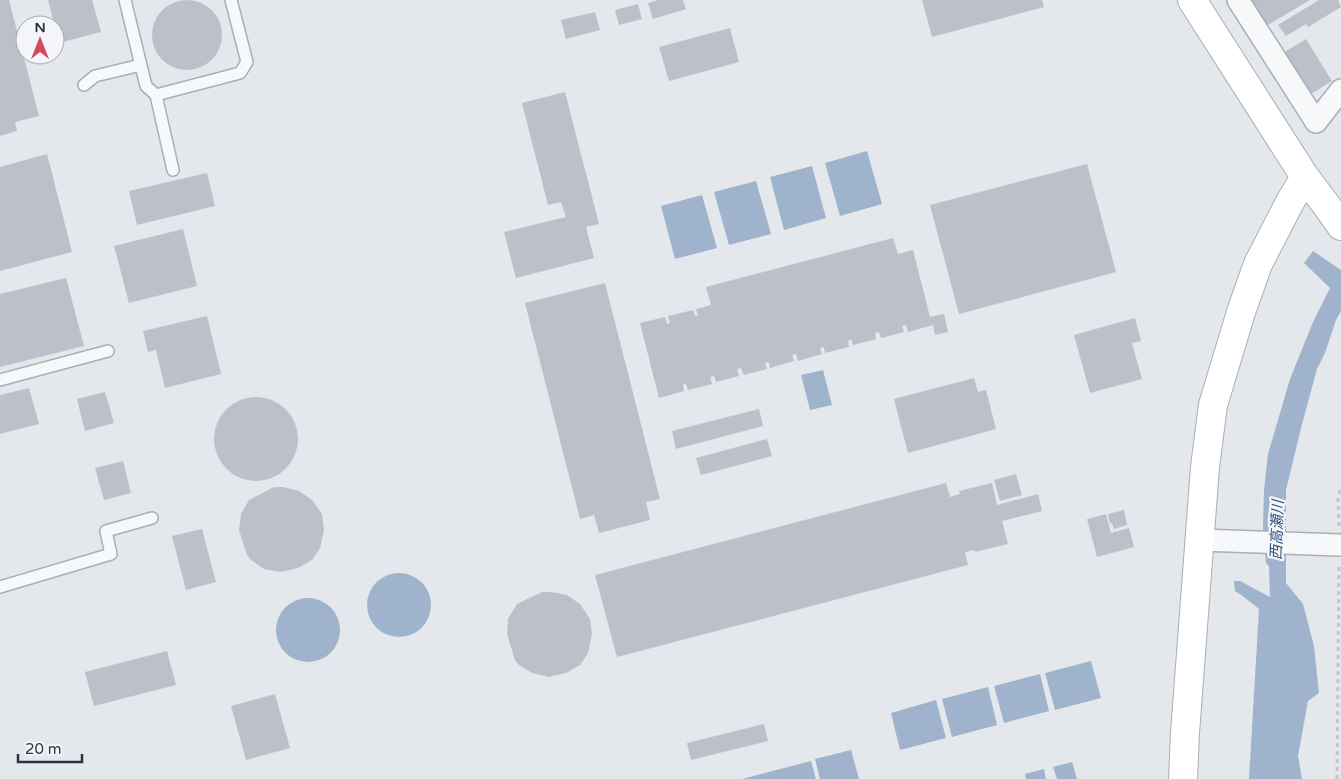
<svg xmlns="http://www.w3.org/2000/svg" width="1341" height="779" font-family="'Varela Round','Noto Sans JP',sans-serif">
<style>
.water{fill:#9fb4cc}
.building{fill:#bbc0ca}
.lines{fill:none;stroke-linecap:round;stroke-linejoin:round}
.lane-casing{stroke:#a9aeb7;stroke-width:14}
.street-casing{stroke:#a9aeb7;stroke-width:24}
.secondary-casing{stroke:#a9aeb7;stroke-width:30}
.path{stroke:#c2c5cb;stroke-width:3;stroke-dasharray:4 4;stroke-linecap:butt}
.lane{stroke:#f7f8fa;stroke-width:11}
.street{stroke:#f7f8fa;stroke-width:21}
.secondary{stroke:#fff;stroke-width:28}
.labels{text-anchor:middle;stroke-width:4.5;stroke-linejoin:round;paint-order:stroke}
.water-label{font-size:15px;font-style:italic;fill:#34527a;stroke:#f4f6f9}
</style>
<rect width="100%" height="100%" fill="#e4e7ec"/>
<path class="water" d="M867,151l15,53 -42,12 -15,-53z
M812,166l14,52 -42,12 -14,-53z
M756,181l15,53 -42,11 -15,-53z
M702,195l15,53 -42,11 -14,-53z
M1313,251l28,19v41l-5,9 -11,33 -8,16 -16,59 -15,62v93l17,21 11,42 5,47 -11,8 -10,55 4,23h-53l10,-170 -15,-12 -9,-6 -1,-10h6l30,16 -1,-31 -3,-3 -3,-35 1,-38 4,-36 22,-75 23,-57 17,-34 -26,-25z
M823,370l9,35 -22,5 -9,-35z
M367 605a32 32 0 1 1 64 0a32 32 0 1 1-64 0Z
M276 630a32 32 0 1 1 64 0a32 32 0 1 1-64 0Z
M1091,661l10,37 -46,12 -10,-37z
M1040,674l9,37 -45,12 -10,-37z
M988,687l9,38 -45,12 -10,-38z
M936,700l10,38 -46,12 -9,-37z
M851,750l8,29h-39l-5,-20z
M811,761l5,18h-74z
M1072,762l5,17h-20l-4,-12z
M1044,769l2,10h-20l-1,-5z"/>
<path class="building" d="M152 35a35 35 0 1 1 70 0a35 35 0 1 1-70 0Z
M0,0h9l30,116 -24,6 2,9 -17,5z
M48,0h44l9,32 -42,11z
M658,0h25l3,9 -33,10 -5,-16z
M922,0h120l2,7 -112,30z
M1251,0h59l-44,26z
M1319,0h19l3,7 -33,20 -2,-3 -20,12 -8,-11z
M638,4l4,15 -23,6 -4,-15z
M595,12l5,18 -34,9 -5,-19z
M730,28l9,34 -70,19 -10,-34z
M1306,39l26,42 -23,14 -26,-42z
M565,92l34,132 -13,3 8,31 -78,20 -12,-46 62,-15 -5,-15 -13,3 -26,-102z
M47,154l25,98 -72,19v-104z
M1087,164l29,108 -157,42 -29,-109z
M207,173l8,33 -78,19 -8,-34z
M183,229l14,57 -68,17 -15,-57z
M893,238l5,16 15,-4 17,67 14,-3 4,18 -13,3 -2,-10 -25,7 -2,-7 -4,1 2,6 -23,6 -2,-6 -4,1 1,6 -23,6 -2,-6 -3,2 1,6 -24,6 -1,-6 -4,1 2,6 -24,7 -2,-7 -4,1 2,6 -24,7 -1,-6 -4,1 2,6 -23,6 -3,-7 -4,1 2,7 -23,6 -2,-6 -4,1 2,7 -24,6 -2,-6h-3l1,7 -25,7 -19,-75 25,-6 2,7 3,-1 -2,-7 25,-6 2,6h3l-2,-7 15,-4 -5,-18z
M66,278l18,68 -84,21v-73z
M605,283l55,216 -14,3 4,18 -51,13 -5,-18 -14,4 -55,-216z
M207,316l14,58 -56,14 -9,-38 -8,2 -5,-21z
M1135,318l6,23 -9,2 10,36 -52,14 -16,-58z
M974,378l4,14 8,-2 10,39 -88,24 -14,-54z
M29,388l10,36 -39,10v-39z
M105,392l9,31 -29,8 -8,-32z
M214 439a42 42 0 1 1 84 0a42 42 0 1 1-84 0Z
M759,409l4,17 -87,23 -4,-18z
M767,439l5,17 -71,19 -5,-17z
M123,461l8,32 -27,7 -9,-32z
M1016,474l6,21 -22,6 -6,-21z
M946,483l4,14 10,-3 -1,-3 33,-8 5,22 41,-11 4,17 -40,10 6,23 -33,8v-2l-10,2 3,13 -351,92 -22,-82z
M274,487h9l16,4 13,9 10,14 2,16 -4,18 -8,12 -14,8 -17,4 -17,-3 -13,-9 -4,-5 -8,-25 2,-16 8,-14z
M1124,510l3,15 -13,4 -2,-6h-2l-2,-9z
M1106,514l5,19 18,-5 5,19 -37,10 -10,-38z
M202,529l14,53 -30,8 -14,-54z
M542,592h9l16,3 13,9 10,15 2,15 -4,19 -8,12 -14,8 -17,4 -17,-4 -13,-8 -4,-5 -8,-26 1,-15 9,-15z
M167,651l9,34 -82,21 -9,-34z
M275,694l15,54 -44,12 -15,-54z
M764,724l4,17 -77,19 -4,-17z"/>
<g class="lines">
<defs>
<path id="lane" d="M125,0l21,86 10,9 17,75
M84,85l11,-9 46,-11
M156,95l84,-22 7,-11 -16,-62
M0,380l108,-29
M0,587l111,-33 -5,-23 46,-13"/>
<path id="street" d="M1238,0l78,122 25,-32
M1200,540l139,5"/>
<path id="secondary" d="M1192,0l113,177 19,25 17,24
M1183,779l2,-46 20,-266 8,-62 28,-93 17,-48 32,-62 15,-25"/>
</defs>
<use href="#lane" class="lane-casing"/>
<use href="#street" class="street-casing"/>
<use href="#secondary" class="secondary-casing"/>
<path class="path" d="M1339,526l-1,-27 3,-13
M1337,779l2,-215"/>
<use href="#lane" class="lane"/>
<use href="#street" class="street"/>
<use href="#secondary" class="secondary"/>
</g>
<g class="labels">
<g class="water-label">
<text transform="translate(1277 530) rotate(-88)" y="5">西高瀬川</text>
</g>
</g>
<g transform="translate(40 40)"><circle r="24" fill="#f4f6f9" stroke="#a4a8b1"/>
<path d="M0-4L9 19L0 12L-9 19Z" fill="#d1495b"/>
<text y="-8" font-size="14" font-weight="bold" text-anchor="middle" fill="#2b3445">N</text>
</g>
<path d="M18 754v8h64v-8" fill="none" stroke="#2b3445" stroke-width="2.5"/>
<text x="25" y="754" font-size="15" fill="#2b3445" stroke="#f4f6f9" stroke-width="4" paint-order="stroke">20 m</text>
</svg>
